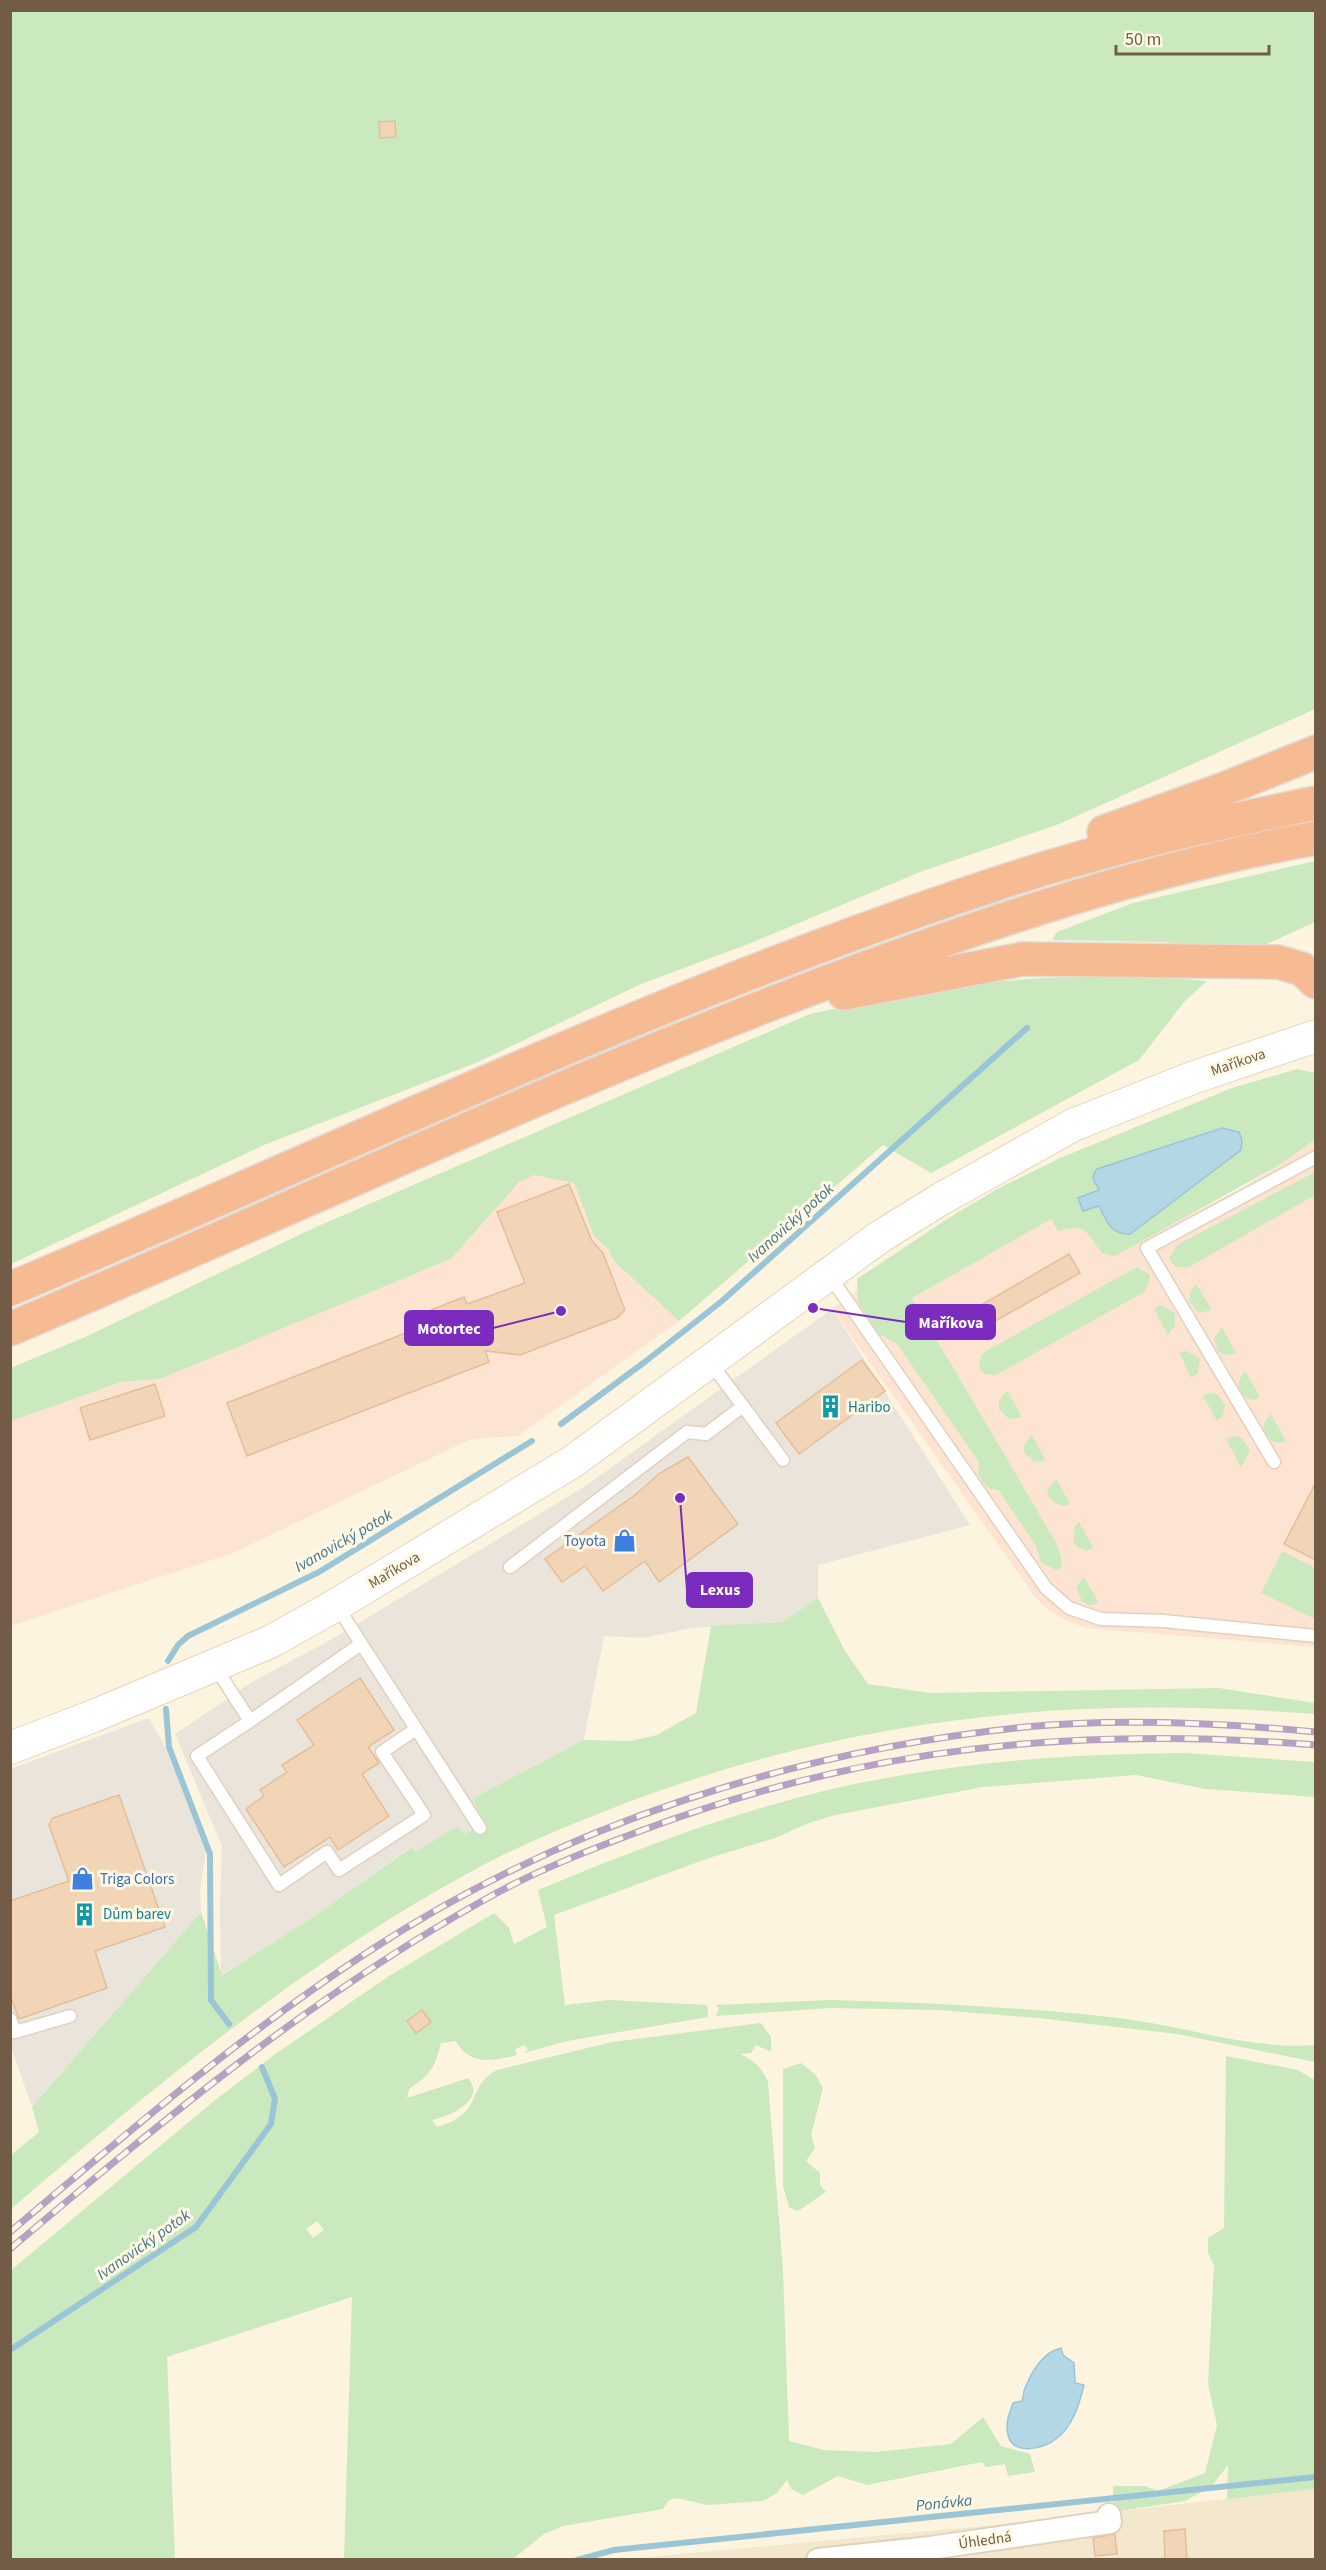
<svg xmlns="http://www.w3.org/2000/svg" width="1326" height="2570" font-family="'Source Sans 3',sans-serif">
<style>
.residential{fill:#f3e7cd}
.commercial{fill:#fde4d2}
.industrial{fill:#eae4db}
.green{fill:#cae9be;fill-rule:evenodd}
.water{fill:#b4d7e5;stroke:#9ac5d7;stroke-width:1.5}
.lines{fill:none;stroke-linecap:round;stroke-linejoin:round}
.stream{stroke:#9ac5d7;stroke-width:6}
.building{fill:#f1d5b6;stroke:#e4be97;stroke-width:1.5}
.lane-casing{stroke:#e0d1bb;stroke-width:15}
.street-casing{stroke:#e0d1bb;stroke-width:26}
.secondary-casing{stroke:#e5d3b9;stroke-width:34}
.highway-casing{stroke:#e0dbd7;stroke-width:36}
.lane{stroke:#fff;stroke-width:12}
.street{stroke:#fff;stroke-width:22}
.secondary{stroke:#fff;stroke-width:32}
.highway{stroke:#f7bb94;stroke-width:33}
.rail-casing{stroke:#b89fc4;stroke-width:7}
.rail{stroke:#fff8e5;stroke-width:4.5;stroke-dasharray:14;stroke-linecap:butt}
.labels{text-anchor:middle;stroke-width:6;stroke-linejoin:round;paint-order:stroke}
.street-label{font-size:15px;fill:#725c47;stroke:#fff8e5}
.culture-label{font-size:15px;fill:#0d838f;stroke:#fff8e5;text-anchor:start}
.shop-label{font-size:15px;fill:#366cbe;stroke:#fff8e5;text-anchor:end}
.water-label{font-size:16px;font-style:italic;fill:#43778c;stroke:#fff8e5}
.leader{fill:none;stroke:#7b2cbf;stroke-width:2}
.callout-dot{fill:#7b2cbf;stroke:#fff8e5;stroke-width:2}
.callout{fill:#7b2cbf;stroke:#7b2cbf;stroke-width:2}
.callout-label{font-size:16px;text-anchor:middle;font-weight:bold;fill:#fff}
</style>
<rect width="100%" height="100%" fill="#fcf4df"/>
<path class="residential" d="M1315,2489v70l-698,1 377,-35z"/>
<path class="commercial" d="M1315,1140v507l-229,-19 -23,-9 -16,-10 -12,-12 -203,-288 83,-61 140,-84 50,90h9l129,-66z
M534,1175l40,8 20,53 14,13 7,12 64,60 -161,115 -47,3 -238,114 -222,73 -1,-205 111,-39 39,-3 291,-120 68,-78z"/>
<path class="industrial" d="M832,1309l138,216 -152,40v33l-36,24 -90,6 -50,10 -38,-2 -20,104 -111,58 11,25 -20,11 -6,-8 -43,26 -4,-5 -98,70 -92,58 -1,-72 2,-57 -47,-112 77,-52 82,-44 250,-151z
M149,1718l19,34 25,62 15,24 -8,51 1,23 -169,195 -21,-60 -1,-278z"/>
<path class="green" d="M10,11h1305v698l-256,115 -139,48 -169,71 -110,41 -163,78 -214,83 -253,119z
M1315,861v61l-57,26 -94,-6 -112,-2 5,-8 76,-29z
M1145,976l62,5 -22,20 -46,59 -208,113 -48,-28 -204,176 -65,-60 -6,-12 -14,-13 -20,-53 -40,-8 -15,7 -68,77 -291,120 -39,3 -110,39 -1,-53 73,-30 233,-111 494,-213 130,-28 102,-8z
M1297,1069l18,4v67l-41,28 -159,88 -13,-3c-17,-21 -14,-30 -44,-22l-7,-12 -139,79 145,246 5,17 -1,7 -5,2 -15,-8 -6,-18 -37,-54 -7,-1 -7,-5 -6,-10 1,-12 -82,-118 -18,-10 -13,-19 -8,-13 -1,-23 90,-60 52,-31 61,-30 172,-70z
M1315,1172v23l-126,72c-10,1 -16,0 -20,-9l8,-13z
M1137,1267l13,8v6l-6,11 -148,83 -11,-1 -6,-7 2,-11 5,-5z
M1196,1284l16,26 -13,3 -10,-12 1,-9z
M1161,1305l14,8v13l-7,9 -14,-26z
M1222,1327l14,26 -11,2 -7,-4 -4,-12z
M1187,1351l13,8 -2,14 -7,5 -12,-26z
M1245,1371l15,26 -6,3c-17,-4 -20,-16 -9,-29z
M1006,1391l2,1 14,25 -13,2 -10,-10v-8z
M1210,1393l8,2 7,10 -2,11 -6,5 -14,-25z
M1271,1414l15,27 -6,2c-17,-2 -22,-17 -9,-29z
M1032,1435l14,26 -12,1 -10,-10v-7z
M1234,1436l8,2 8,13 -9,16 -15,-28z
M1056,1479l14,25 -7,2c-9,-3 -14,-6 -16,-16z
M1079,1522l14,25 -6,4 -9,-4 -5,-6 2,-15z
M1282,1551l33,17v51l-54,-26z
M1084,1577l15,26 -9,2 -8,-4 -6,-13z
M818,1598l27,53 23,33 62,9 289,-5 96,15v11c-241,-19 -455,2 -684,87 -54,21 -108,42 -159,70 -169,92 -316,214 -461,338v-54l28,-23 -7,-25 169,-195 21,63 91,-58 99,-70 3,5 43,-26 6,8 20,-10 -11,-26 111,-58 46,1 27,-6 39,-22 15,-87 71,-4z
M1185,1753l130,9v35l-110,-8 -69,-14 -153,12 -148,28 -26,8 -34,15 -66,20 -155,57 11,90 45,-5 97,5 1,12 -141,24 -43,12 4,-3 -3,-5 -10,4 2,6c-22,6 -49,11 -61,-14l-15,2c-7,26 -10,31 -32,46l-2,9 61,-20c20,22 -20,39 -36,42l5,7c48,-13 28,-40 60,-57l115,-28 149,-19 10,14v15l-15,-7 -5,8 -11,1c15,7 21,13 28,28l15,188 6,171 35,9 51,2 76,-8 32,-27 18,29 29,8 5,18 -27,4 -3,-12 -19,3 -4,-5 -115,23 -29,-9 -35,19 -12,-6 -4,-9 -10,13 -14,8 -56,4 -30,-7 -8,2 -6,9 -100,17 -19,8 -31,25h-169l8,-262 -185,60 8,202h-164l-1,-288 204,-170 60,-46 115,-79 105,-63 15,15 5,16 33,-17 -9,-37c70,-29 140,-57 213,-79 141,-44 287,-57 434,-58zM317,2221l7,9 -11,8 -7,-9z
M831,2000c98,3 197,7 295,19 62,8 126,31 189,26v17l-138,-28 -139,-16 -100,-8 -107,-2 -115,8 3,-8 -4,-3z
M1226,2056l72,14 18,11 -1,408 -88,10 1,-34 -17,22 -26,14 -66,10 -6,-5v-20h32l13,5 47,-18 12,-48 -9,-41 6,-119 -6,-12v-15l16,-10z
M801,2063l14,11 8,14 -12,47 4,13 -9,13 14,12v12l6,7 -28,19 -9,-4 -6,-21v-117z"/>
<path class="water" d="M1222,1128l17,4 3,8 -1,10 -111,84c-20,1 -23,-13 -31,-28l-16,5 -5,-13 21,-8c-2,-8 -11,-10 -2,-21z
M1061,2348l2,7 11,8 1,20 9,2c-5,20 -11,41 -28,54 -12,10 -43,17 -48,-4 -3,-11 1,-21 5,-32l9,-2c2,-5 1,-8 3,-13 7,-17 18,-36 36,-40z"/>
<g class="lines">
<path class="stream" d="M561,1424l85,-63 76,-60 305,-273
M168,1661l10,-16 10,-9 131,-64 213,-131
M166,1709l3,38 41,107 1,146 18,24
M10,2350l186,-123 75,-103 4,-25 -13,-32
M577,2560l37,-10 702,-73"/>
</g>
<path class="building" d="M395,121l1,16 -16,1 -1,-16z
M569,1184l23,57 11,12 22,57 -8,8 -97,37 -35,-4 4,11 -242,94 -20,-53 189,-74 -5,-11 53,-21 3,7 58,-21 -28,-71z
M1069,1254l11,19 -118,67 -10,-18z
M862,1360l23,31 -86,63 -23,-31z
M155,1384l10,32 -75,24 -10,-32z
M688,1457l50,67 -79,58 -14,-21 -42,30 -18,-25 -23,16 -17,-23 90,-64 25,-22z
M1316,1482v78l-32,-16z
M360,1678l34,52 -26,17 11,16 -17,11 27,42 -51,34 -8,-13 -46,30 -38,-58 18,-13 -4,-6 27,-18 -5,-7 32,-20 -17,-25z
M119,1795l46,132 -70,24 12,37 -88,31 -9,-24v-94l59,-20 -20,-56 4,-7z
M422,2010l9,12 -15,11 -9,-12z
M1185,2529l2,30h-22l-1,-28z
M1115,2534l2,20 -22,2 -2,-18z"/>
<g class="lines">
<defs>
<path id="lane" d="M829,1275l217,313 23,20 32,11 62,2 153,15
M710,1362l73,98
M1274,1462l-127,-214 169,-91
M510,1567l177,-135 19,2 37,-28
M337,1606l143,222
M214,1665l36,56 -53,35 82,129 48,-33 12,18 85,-55 -42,-63 34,-23
M250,1721l111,-77
M10,2019l5,13 55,-16"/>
<path id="street" d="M818,2560l112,-12 180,-26 -1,-7"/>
<path id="secondary" d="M10,1748l86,-33 174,-73 66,-37 236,-143 309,-226 60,-37 132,-74 119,-47 124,-42"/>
<path id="highway" d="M1104,832l120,-43 92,-37
M844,993l179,-34 255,3 24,7 14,13
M10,1289c328,-138 648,-294 986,-405 104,-35 212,-59 320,-81
M10,1329c279,-118 551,-248 834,-353 153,-57 311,-109 472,-138"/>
</defs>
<use href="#lane" class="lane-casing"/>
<use href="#street" class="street-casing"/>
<use href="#secondary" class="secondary-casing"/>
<use href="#highway" class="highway-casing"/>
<use href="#lane" class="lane"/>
<use href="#street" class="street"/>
<use href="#secondary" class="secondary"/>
<use href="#highway" class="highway"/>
<defs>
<path id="rail" d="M10,2232c117,-99 233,-199 361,-282 194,-127 425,-199 654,-223 93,-9 198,-4 291,5
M10,2249c151,-127 301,-253 474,-349 51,-29 105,-50 159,-70 225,-84 435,-104 673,-85"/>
</defs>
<use href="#rail" class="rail-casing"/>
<use href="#rail" class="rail"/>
</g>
<defs>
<symbol id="building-bare" viewBox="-9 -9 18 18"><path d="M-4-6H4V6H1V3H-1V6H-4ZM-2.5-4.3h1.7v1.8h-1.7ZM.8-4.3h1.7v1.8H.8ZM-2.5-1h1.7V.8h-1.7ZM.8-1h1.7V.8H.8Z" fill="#0f9aa8" stroke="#fff8e5" stroke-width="2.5" paint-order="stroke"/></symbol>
<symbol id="shop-bare" viewBox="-9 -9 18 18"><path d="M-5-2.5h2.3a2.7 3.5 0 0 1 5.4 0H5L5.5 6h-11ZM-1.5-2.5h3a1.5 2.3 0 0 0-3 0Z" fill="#3f7fe0" stroke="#fff8e5" stroke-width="2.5" paint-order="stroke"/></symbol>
</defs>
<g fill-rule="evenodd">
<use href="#building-bare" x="814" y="1390" width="33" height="33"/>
<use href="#shop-bare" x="608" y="1524" width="33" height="33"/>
<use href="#shop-bare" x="66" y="1862" width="33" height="33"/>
<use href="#building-bare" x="68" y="1898" width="33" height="33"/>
</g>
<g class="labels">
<g class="street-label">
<text transform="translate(1238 1062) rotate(-19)" y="5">Maříkova</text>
<text transform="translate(394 1570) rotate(-31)" y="5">Maříkova</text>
<text transform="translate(985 2540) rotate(-8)" y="5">Úhledná</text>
</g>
<g class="culture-label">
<text x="848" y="1412">Haribo</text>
<text x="103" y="1919">Dům barev</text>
</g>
<g class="shop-label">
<text x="606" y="1546">Toyota</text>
<text x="100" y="1884" text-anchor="start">Triga Colors</text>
</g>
<g class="water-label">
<text transform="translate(790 1222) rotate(-42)" y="6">Ivanovický potok</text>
<text transform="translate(343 1540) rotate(-30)" y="6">Ivanovický potok</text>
<text transform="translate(143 2244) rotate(-35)" y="6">Ivanovický potok</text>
<text transform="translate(944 2502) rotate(-6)" y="6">Ponávka</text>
</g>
</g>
<path class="leader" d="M813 1308L906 1322M561 1311L493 1328M680 1498L687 1590"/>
<g class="callout-dot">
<circle cx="813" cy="1308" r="6"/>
<circle cx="561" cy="1311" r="6"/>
<circle cx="680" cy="1498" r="6"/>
</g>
<g class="callout">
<rect x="906" y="1305" width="89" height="34" rx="6"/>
<rect x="405" y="1311" width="88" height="34" rx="6"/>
<rect x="687" y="1573" width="65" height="34" rx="6"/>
</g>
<g class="callout-label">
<text x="951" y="1328">Maříkova</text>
<text x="449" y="1334">Motortec</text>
<text x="720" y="1595">Lexus</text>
</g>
<rect width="1326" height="2570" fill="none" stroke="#725c47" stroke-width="24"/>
<path d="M1116 45v9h153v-9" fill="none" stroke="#725c47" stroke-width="3"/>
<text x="1125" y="45" font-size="18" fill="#725c47" stroke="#fff8e5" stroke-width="4.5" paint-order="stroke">50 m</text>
</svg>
